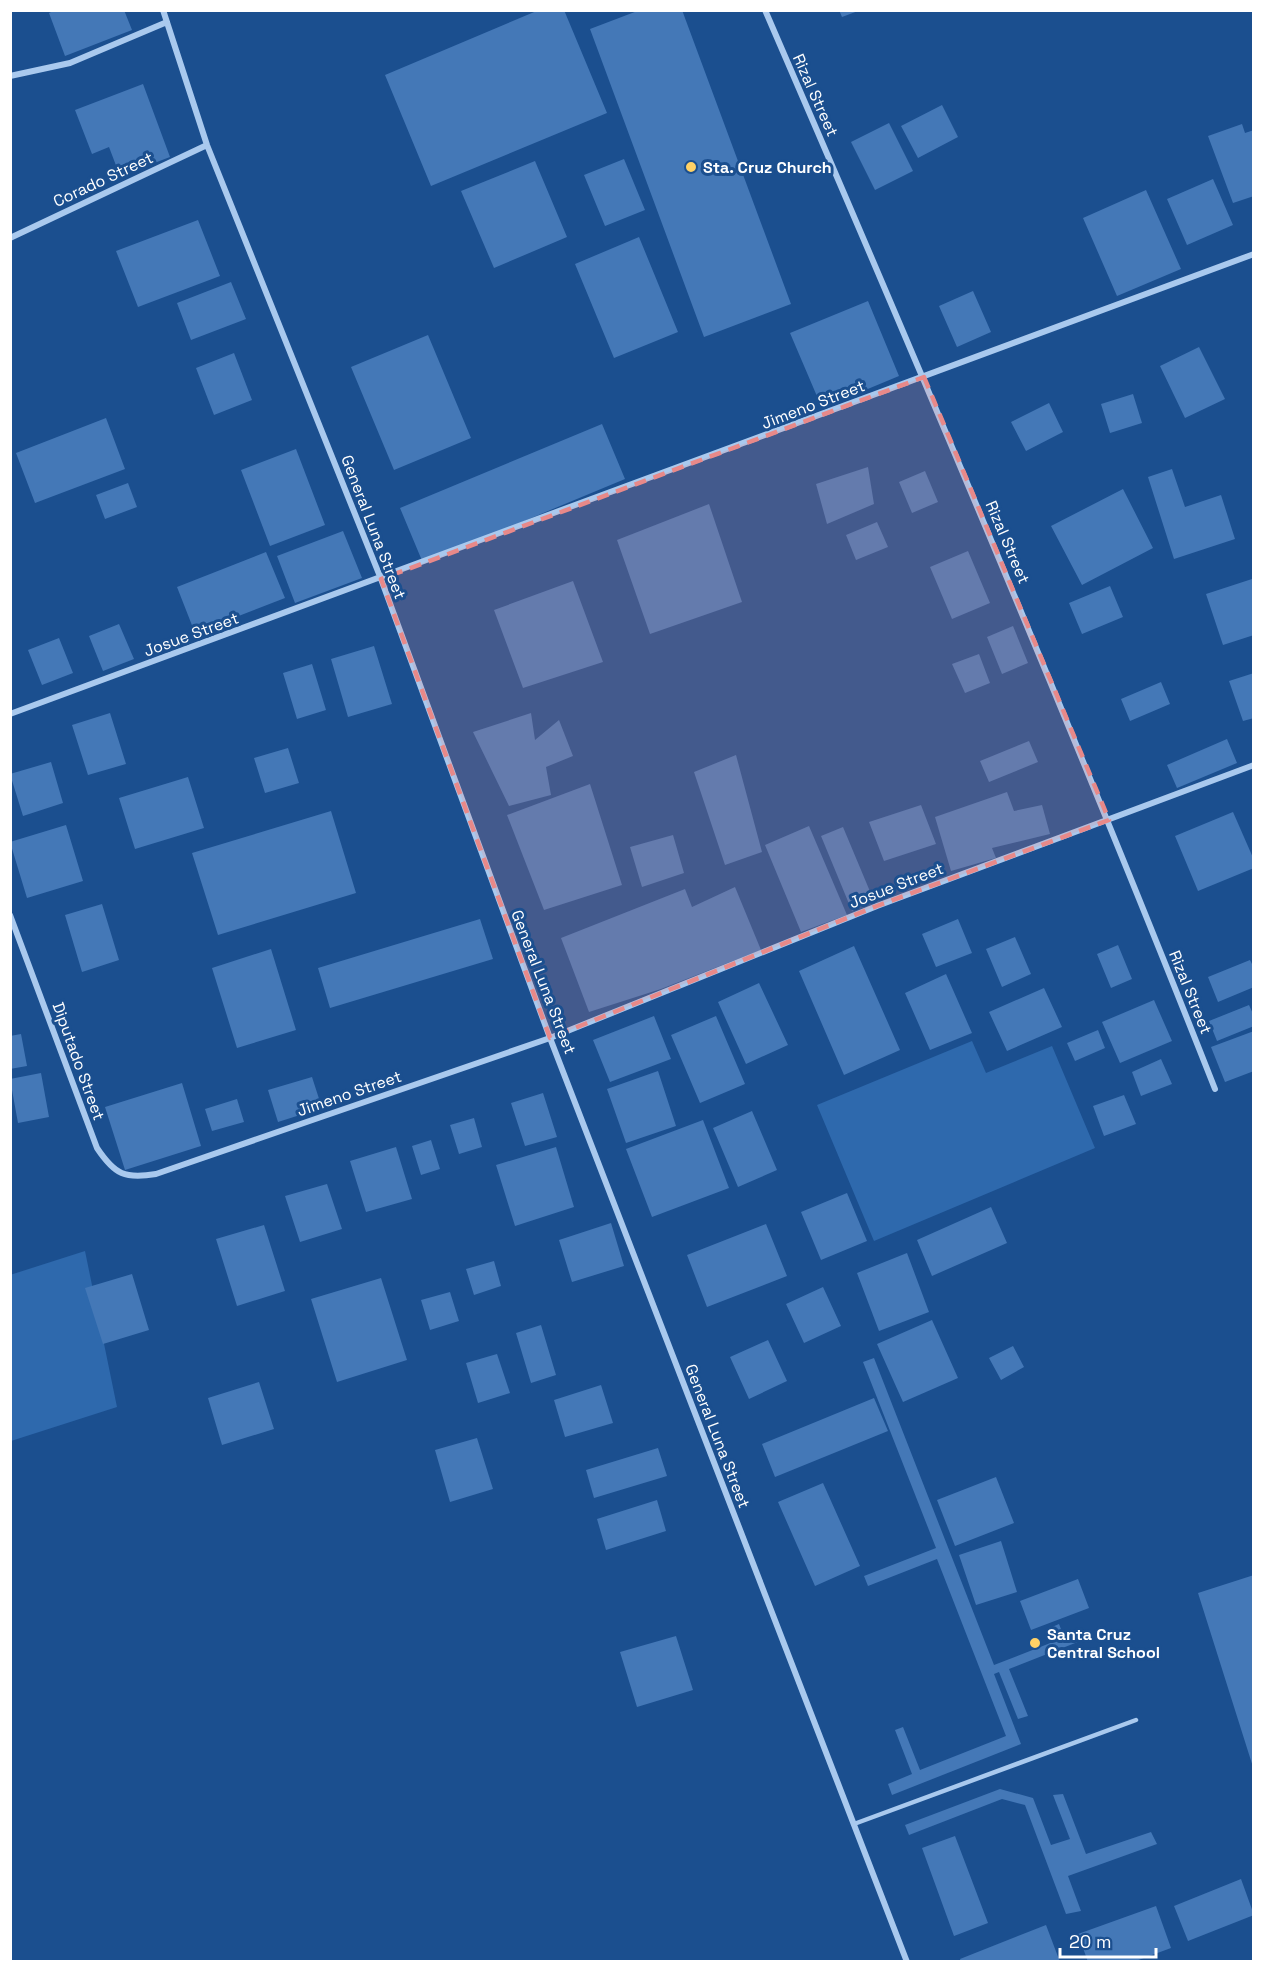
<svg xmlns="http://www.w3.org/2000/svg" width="1264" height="1972" font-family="'Space Grotesk',sans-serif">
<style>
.green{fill:#2e69ad}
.building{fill:#4478b7}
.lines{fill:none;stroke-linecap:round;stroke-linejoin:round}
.lane{stroke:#a9c9ee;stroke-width:4.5}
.street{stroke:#a9c9ee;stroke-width:6}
.marked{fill:#e88989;fill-opacity:0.2;stroke:#e88989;stroke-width:4.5;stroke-dasharray:12 8;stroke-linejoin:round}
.poi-dot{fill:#ffd166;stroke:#1b4f8f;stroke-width:2}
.labels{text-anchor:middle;stroke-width:6;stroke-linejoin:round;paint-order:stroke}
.street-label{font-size:16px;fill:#fff;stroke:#1b4f8f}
.poi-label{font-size:16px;font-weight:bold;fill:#fff;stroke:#1b4f8f;text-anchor:start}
</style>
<rect width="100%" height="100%" fill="#1b4f8f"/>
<path class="green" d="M972,1041l14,32 66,-27 43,102 -221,93 -57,-136z
M85,1251l32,156 -106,34 -1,-166z"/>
<path class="building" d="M55,10h69l8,20 -67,26 -16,-43z
M539,10h25l43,103 -176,73 -46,-111z
M640,10h42l109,294 -87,33 -114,-308z
M839,10h19v1l-16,6z
M143,84l27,73 -50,19 -11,-29 -17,7 -17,-44z
M942,105l16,32 -40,21 -17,-32z
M889,123l24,48 -38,19 -24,-48z
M1242,124l3,9 9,-3v66l-21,7 -25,-67z
M624,159l21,51 -40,16 -21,-51z
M535,161l32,76 -73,31 -33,-77z
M1213,179l20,46 -46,20 -20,-46z
M1146,190l35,79 -64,27 -34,-78z
M198,220l22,56 -82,31 -22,-56z
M639,237l39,95 -64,26 -39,-94z
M231,282l15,37 -55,21 -14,-37z
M973,291l18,41 -34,15 -18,-41z
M868,301l31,75 -77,32 -32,-75z
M428,335l43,103 -77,32 -43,-103z
M1199,347l26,52 -40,19 -25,-52z
M234,353l18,47 -38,15 -18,-47z
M1133,394l9,29 -32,10 -9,-29z
M1049,403l14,29 -37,19 -15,-29z
M106,418l19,51 -90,34 -19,-50z
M602,424l23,55 -202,84 -23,-55z
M296,449l29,76 -55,21 -29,-76z
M868,467l6,37 -47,20 -11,-40z
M1172,469l13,38 36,-12 14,44 -61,20 -26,-82z
M925,471l13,31 -26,11 -13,-31z
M128,483l9,24 -32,12 -9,-24z
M1123,489l30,59 -71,37 -31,-59z
M709,504l33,98 -92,32 -33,-94z
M877,522l11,25 -32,13 -10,-25z
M343,531l19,47 -67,25 -18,-47z
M968,551l22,52 -38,16 -22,-52z
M266,552l19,46 -90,35 -18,-46z
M1252,579l2,56 -31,10 -17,-51z
M573,581l30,81 -80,26 -29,-78z
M1110,586l13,31 -41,17 -13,-31z
M119,624l15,35 -31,12 -14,-35z
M1013,626l15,37 -26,11 -15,-37z
M59,638l14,35 -31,12 -14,-35z
M374,646l18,58 -44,13 -17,-58z
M979,654l11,29 -25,10 -13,-29z
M312,664l14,46 -29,9 -14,-46z
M1254,673v45l-11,3 -14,-40z
M1161,682l9,22 -40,17 -9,-22z
M110,713l16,51 -38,11 -16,-50z
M531,713l4,27 24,-20 14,36 -27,11 5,28 -42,11 -36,-74z
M1227,739l10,24 -60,25 -10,-23z
M1029,741l9,21 -49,20 -9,-21z
M288,748l11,35 -34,10 -11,-35z
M736,755l26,97 -37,13 -31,-93z
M51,762l12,41 -40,13 -13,-42z
M188,777l16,51 -69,21 -16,-51z
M590,784l32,101 -78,25 -37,-95z
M1007,792l7,19 28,-6 8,29 -58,14 4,10 -45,13 -16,-54z
M921,805l15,39 -52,17 -15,-39z
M331,811l25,82 -138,42 -26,-82z
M1233,812l21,48v8l-56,23 -23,-55z
M66,825l17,56 -56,17 -17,-56z
M809,826l38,89 -46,17 -36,-87z
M843,827l31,74 -22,10 -31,-75z
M673,835l11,38 -42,14 -12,-40z
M735,887l26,63 -100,39 -72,23 -28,-74 124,-49 7,18z
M102,904l17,56 -37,12 -17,-57z
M480,919l13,40 -163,49 -12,-40z
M958,919l14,34 -36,14 -14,-33z
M1015,937l16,37 -29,13 -16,-38z
M1118,945l14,34 -21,9 -14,-34z
M854,946l46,104 -56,25 -45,-104z
M271,949l25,81 -59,18 -25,-80z
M1250,960l4,8v19l-36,15 -10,-25z
M946,974l26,59 -42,17 -25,-57z
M759,983l29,62 -42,19 -28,-62z
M1044,988l18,39 -55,24 -18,-39z
M1154,1000l18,41 -52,22 -18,-41z
M1249,1005l5,11v10l-37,15 -8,-20z
M654,1016l17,43 -61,23 -17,-42z
M716,1016l29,68 -45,19 -29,-68z
M1098,1030l7,18 -30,13 -8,-18z
M1254,1031v40l-29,11 -14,-35z
M21,1034l6,32 -17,3v-33z
M1161,1059l11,25 -31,12 -9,-24z
M658,1071l18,55 -50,17 -19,-54z
M41,1073l8,44 -31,6 -8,-44z
M312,1077l10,31 -44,14 -10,-32z
M182,1083l19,63 -76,24 -20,-63z
M543,1093l14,44 -32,9 -14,-43z
M1124,1095l12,29 -32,12 -11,-30z
M237,1099l7,23 -32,9 -7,-22z
M752,1111l25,59 -39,17 -25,-59z
M474,1118l8,29 -23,7 -9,-29z
M703,1120l26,68 -77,29 -26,-68z
M431,1140l9,29 -19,6 -9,-29z
M396,1147l16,52 -46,13 -16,-51z
M556,1147l18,60 -59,19 -19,-61z
M327,1184l15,45 -42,13 -15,-46z
M847,1193l20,48 -46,19 -20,-48z
M991,1207l16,36 -75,33 -15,-36z
M611,1223l13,43 -52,16 -13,-42z
M766,1224l21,52 -80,31 -20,-52z
M264,1225l21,66 -48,15 -21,-67z
M907,1253l22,59 -50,19 -22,-58z
M494,1261l7,25 -27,9 -8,-26z
M132,1274l17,56 -46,14 -18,-56z
M381,1278l26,82 -70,22 -26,-83z
M823,1287l18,39 -37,17 -18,-39z
M450,1292l9,29 -29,9 -9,-30z
M932,1320l26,58 -55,24 -26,-58z
M541,1325l15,50 -25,8 -15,-50z
M768,1340l19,41 -38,18 -19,-42z
M1013,1346l11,21 -23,13 -12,-22z
M497,1354l13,39 -32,10 -12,-40z
M874,1358l120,307 64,-25 -6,-13 7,-3 7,18 25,-10 2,4 -84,33 19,47 -10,3 -19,-47 -5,2 27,70 -129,51 -4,-11 24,-10 -17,-44 8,-3 17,43 86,-34 -69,-177 -69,27 -4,-10 72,-28 -73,-186z
M259,1382l15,47 -52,16 -14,-47z
M601,1385l12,38 -48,14 -11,-37z
M874,1398l14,33 -113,46 -13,-33z
M477,1438l16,51 -43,13 -15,-52z
M658,1448l9,28 -73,22 -8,-28z
M996,1477l18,46 -59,23 -18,-46z
M823,1483l37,83 -45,20 -37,-84z
M657,1500l9,31 -60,19 -9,-31z
M1001,1541l16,51 -41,13 -17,-50z
M1254,1575v192h-1l-55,-174z
M1078,1579l11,29 -58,22 -11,-29z
M676,1636l17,54 -56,17 -17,-55z
M1000,1789l33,9 18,47 19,-6 -17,-44 10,-1 23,60 65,-22 6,12 -89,32 13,35 -15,3 -41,-109 -23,-6 -93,36 -4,-10z
M955,1836l33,87 -34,13 -32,-88z
M1241,1879l13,36 -66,26 -14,-35z
M1156,1906l15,42 -38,14h-45l-10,-28z
M1046,1925l14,37h-99l-1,-3z"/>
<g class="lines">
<path class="lane" d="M854,1824l282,-104"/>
<path class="street" d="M163,10l44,135 174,434 169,459 357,924
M765,10c155,358 307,716 450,1079
M10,76l60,-13 97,-41
M10,238l197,-93
M10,714l1244,-460
M10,915l87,233c18,27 28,31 59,26l394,-136 327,-132 377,-141"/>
</g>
<path class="marked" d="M924,377l185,443 -232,86 -327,132 -169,-459z"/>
<g class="poi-dot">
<circle cx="691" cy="167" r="6"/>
<circle cx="1035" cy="1643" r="6"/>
</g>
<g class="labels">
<g class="street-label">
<text transform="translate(816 95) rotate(66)" y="6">Rizal Street</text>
<text transform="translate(103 179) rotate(-25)" y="6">Corado Street</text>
<text transform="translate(813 404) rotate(-21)" y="6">Jimeno Street</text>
<text transform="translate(374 527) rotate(69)" y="6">General Luna Street</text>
<text transform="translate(1008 542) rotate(67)" y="6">Rizal Street</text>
<text transform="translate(191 634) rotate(-20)" y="6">Josue Street</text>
<text transform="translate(896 885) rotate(-21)" y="6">Josue Street</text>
<text transform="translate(544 982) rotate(69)" y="6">General Luna Street</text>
<text transform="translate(1191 992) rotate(68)" y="6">Rizal Street</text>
<text transform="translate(79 1061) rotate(70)" y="6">Diputado Street</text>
<text transform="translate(349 1093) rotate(-19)" y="6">Jimeno Street</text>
<text transform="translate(718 1436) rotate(69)" y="6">General Luna Street</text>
</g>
<g class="poi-label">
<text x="703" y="173">Sta. Cruz Church</text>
<text x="1047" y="1640">Santa Cruz<tspan x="1047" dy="18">Central School</tspan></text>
</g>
</g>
<rect width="1264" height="1972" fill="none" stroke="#ffffff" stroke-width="24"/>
<path d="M1060 1948v9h96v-9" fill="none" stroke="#ffffff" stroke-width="3"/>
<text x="1069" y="1948" font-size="18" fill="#ffffff" stroke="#1b4f8f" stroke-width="4.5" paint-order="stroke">20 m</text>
</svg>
